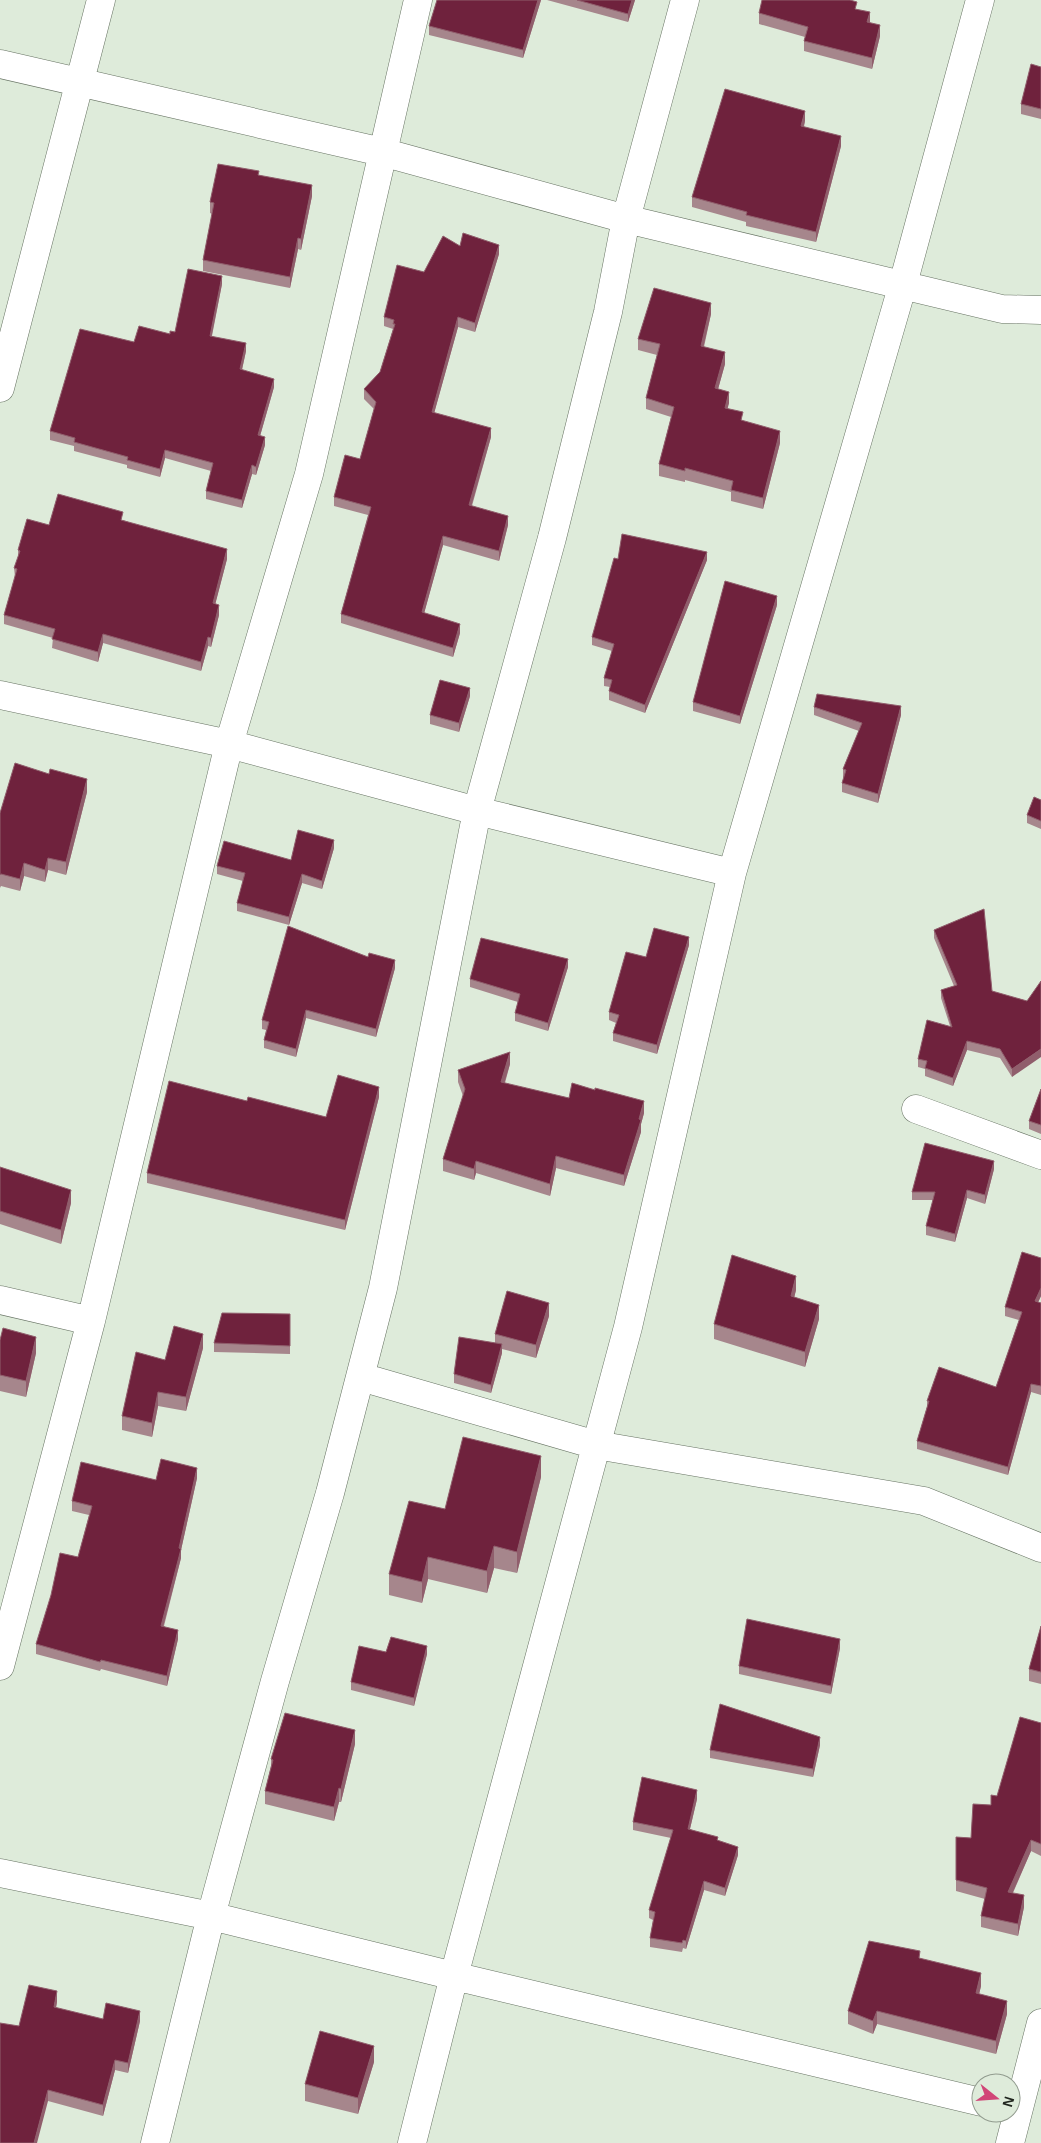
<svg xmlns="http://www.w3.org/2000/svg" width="1041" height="2143" font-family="Helvetica,sans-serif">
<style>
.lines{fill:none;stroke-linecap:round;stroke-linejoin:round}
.minor-casing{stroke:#677363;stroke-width:29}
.minor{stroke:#fff;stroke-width:28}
.wall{fill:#a6868c}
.shaded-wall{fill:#905e6c}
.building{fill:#6f223d;stroke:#905e6c}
</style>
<rect width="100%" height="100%" fill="#deebda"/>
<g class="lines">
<defs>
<path id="minor" d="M0,64l382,88 244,67 376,90 39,1
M0,388l101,-388
M0,695l229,49 248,67 255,62
M916,1109l125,46
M0,1300l91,21
M361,1377l235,68 328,56 117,47
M0,1666l91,-345 138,-577 80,-270 109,-474
M0,1873l211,43 243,60 527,126
M155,2143l56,-227 64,-235 55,-188 53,-205 94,-477 75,-273 56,-226 18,-93 59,-219
M412,2143l42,-167 174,-649 104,-454 171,-589 77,-284
M1010,2143l31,-120"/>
</defs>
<use href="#minor" class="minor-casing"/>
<use href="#minor" class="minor"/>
</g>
<path class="wall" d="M437,0h104l-18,58 -94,-23v-9z
M547,0h88l-7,22z
M857,9l13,14 10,13 -8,33 -68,-18v-10l1,-4 -46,-13v-11z
M1041,67v52l-20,-5v-10z
M805,121l-1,6 37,19 -25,96 -70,-16v-4l-54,-15v-10z
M259,175l53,21 -11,54 -3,-1 -8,39 -87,-17v-11l9,-46 -2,-1v-11z
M460,246l39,8 -24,78 -17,-5 -24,86 57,24 -19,69 36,19 -9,36 -56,-16 -19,68 36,20 -7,24 -112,-34v-9l27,-99 -34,-9v-9l26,-38 14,-50 -10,-10v-10l16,-17 13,-43 -9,-3v-9l40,-45z
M222,284l-10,52 34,15 -4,19 32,17 -14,49 5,9 -9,30 -4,-1 -10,34 -36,-9v-8l5,-20 -46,-13 -5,19 -33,-9v-3l-53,-14v-5l-24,-6v-9l84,-89 41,-10z
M711,314l-7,33 21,17 -7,25 11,14 -2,5 16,13 37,22 -17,66 -32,-8v-9l-46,-12v2l-26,-6v-12l12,-47 -25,-8v-11l11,-43 -19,-5v-11z
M123,520l104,39 -12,45 4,11 -8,32 -3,-1 -7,25 -98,-28 -5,19 -46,-14 1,-10 -49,-14v-9l11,-38 -1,-9 4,-10v-8l31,-25z
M618,559l89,1 -62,153 -36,-13v-9l1,-4 -6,-1v-8l8,-27 -20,-6v-8z
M777,605l-37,119 -47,-13v-9z
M470,696l-11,36 -29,-8v-9z
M814,707l87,8 -23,88 -36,-11v-9l2,-5 -1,-1v-8l16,-38 -45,-16z
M87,792l-21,83 -18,-5 -3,12 -21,-6 -4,15 -19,-5 -1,2v-75z
M1041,800v29l-14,-6v-8z
M334,848l-12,41 -20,-6 -13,42 -52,-14v-8l6,-22 -26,-7v-8l74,-6z
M934,930l58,61 35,10 -15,76 -12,-19 -33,-8 -14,36 -28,-10v-7l-7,-2v-8l32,-33 -9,-28v-8l13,-4 -20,-48z
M689,945l-32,109 -44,-13v-8l3,-10 -7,-3v-8l37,-55z
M568,967l-20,64 -33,-10v-8l3,-11 -48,-15v-8z
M395,968l-19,69 -70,-19 -10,39 -32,-9v-8l2,-10 -4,-1v-9z
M510,1064l-5,19 64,15 75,15 -3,11v8l-17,54 -68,-18 -6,28 -74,-23 -2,7 -31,-9v-12l20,-63 -5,-14v-12z
M1041,1089v45l-12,-5v-8z
M379,1097l-34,133 -198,-47v-10l100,-72 79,16z
M0,1167l71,36 -10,41 -61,-20z
M994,1169l-9,35 -18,-6 -12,44 -29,-7v-9l7,-26h-21v-8z
M1041,1258v38l-3,6 3,1v92l-10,-3 -23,83 -91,-26v-8l10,-34v-6l69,-14 23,-67 -14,-4v-9z
M796,1290l-2,7 25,22 -14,48 -91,-28v-15z
M290,1314v40l-76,-2v-9z
M549,1316l-13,42 -34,-9v4l-11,40 -37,-10v-9l41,-31v-9z
M0,1340l36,13 -10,44 -26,-6z
M203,1348l-17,63 -28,-5 -6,31 -30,-7v-14l43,-56z
M541,1477l-24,96 -23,-5 -7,25 -59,-14 -6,24 -33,-8v-21l56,-65z
M197,1478l-16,72v8l-17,68 14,13 -11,47 -66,-17 -1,2 -64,-17v-10l42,-87 11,-42 -17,-4v-10l84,-21z
M1041,1626v58l-12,-3v-12z
M840,1648l-9,46 -92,-20v-8z
M386,1652l41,2 -13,52 -63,-16v-8z
M1041,1723v133l-10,-5 -18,42 11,14 -6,29 -37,-9v-11l4,-17 -29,-8v-54l15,1z
M355,1744l-14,58h-2l-5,19 -69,-17v-13l6,-25v-7z
M820,1745l-7,32 -103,-19v-8z
M697,1799l-7,30 28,11 20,15 -13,41 -21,-6 -18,59 -3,-1 -1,4 -32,-5v-9l3,-18 -4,-2v-8l22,-72 -38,-8v-8z
M920,1958l61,28 -2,8 28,20 -11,40 -119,-30 -4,10 -25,-10v-13z
M57,2002l-1,6 47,11 37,2 -12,52 -13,-3 -12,46 -55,-15 -29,-75z
M374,2062l-16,52 -53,-13v-17z"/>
<path class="shaded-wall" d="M538,0h3l-18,58v-8z
M632,0h3l-7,22v-8z
M870,12v11l-3,-1z
M880,25v11l-8,33v-11z
M805,111v10l-4,15v-10z
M841,136v10l-25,96v-10z
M312,185v11l-11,54v-11z
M298,238v11l-8,39v-11z
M499,245v9l-24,78v-9z
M222,276v8l-12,60v-8z
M711,303v11l-10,43v-11z
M458,317v10l-26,94v-9z
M246,343v8l-6,27v-9z
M725,352v12l-10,36v-12z
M274,379v8l-16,56v-8z
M729,392v11l-4,16v-11z
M491,428v9l-22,77v-9z
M780,431v12l-17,66v-11z
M265,437v8l-9,30v-8z
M165,450v8l-5,19v-8z
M252,465v9l-10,34v-8z
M508,516v9l-9,36v-10z
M443,536v9l-21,76v-9z
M227,549v10l-14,54v-10z
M707,552v8l-62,153v-8z
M777,596v9l-37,119v-8z
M219,605v10l-8,32v-9z
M460,624v9l-7,24v-9z
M103,634v9l-5,19v-10z
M208,637v9l-7,25v-9z
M470,688v8l-11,36v-9z
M901,706v9l-23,88v-9z
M87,779v13l-21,83v-13z
M334,840v8l-12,41v-8z
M48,858v12l-3,12v-12z
M24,863v13l-4,15v-12z
M302,874v9l-13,42v-8z
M689,937v8l-32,109v-9z
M568,959v8l-20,64v-8z
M395,960v8l-19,69v-8z
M306,1010v8l-10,39v-8z
M967,1041v9l-14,36v-8z
M1041,1049v8l-29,20v-8z
M510,1052v12l-9,30v-12z
M379,1087v10l-34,133v-10z
M644,1101v12l-3,11v8l-17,54v-11z
M556,1156v12l-6,28v-12z
M476,1161v12l-2,7v-11z
M994,1161v8l-9,35v-9z
M71,1190v13l-10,41v-14z
M967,1190v8l-12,44v-8z
M796,1276v14l-5,21v-15z
M1041,1288v8l-6,13v-8z
M549,1303v13l-13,42v-13z
M819,1305v14l-14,48v-15z
M203,1334v14l-17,63v-14z
M36,1337v16l-10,44v-16z
M502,1344v9l-11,40v-8z
M1031,1384v8l-23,83v-8z
M158,1392v14l-6,31v-14z
M541,1456v21l-24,96v-21z
M197,1468v10l-16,72v8l-20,77v-9z
M494,1546v22l-7,25v-22z
M428,1557v22l-6,24v-21z
M178,1630v9l-11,47v-10z
M840,1639v9l-9,46v-8z
M427,1646v8l-13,52v-8z
M355,1730v14l-14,58v-13z
M820,1737v8l-7,32v-8z
M339,1788v14l-5,19v-14z
M697,1790v9l-9,38v-8z
M1031,1840v11l-23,52v-11z
M738,1847v8l-13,41v-8z
M704,1881v9l-18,59v-8z
M1024,1895v12l-6,29v-12z
M981,1973v13l-5,21v-14z
M57,1991v11l-3,15v-10z
M1007,2001v13l-11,40v-13z
M140,2011v10l-12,52v-10z
M877,2011v13l-4,10v-13z
M374,2046v16l-16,52v-16z
M115,2060v10l-12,46v-11z
M48,2090v11l-11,42h-3z"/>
<path class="building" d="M437,0h101l-15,50 -94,-24z
M577,0h55l-4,14z
M762,0h88l7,2 -2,7 15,3 -3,10 13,3 -8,33 -68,-17 4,-14 -49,-14z
M1031,64l10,3v42l-20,-5z
M725,89l80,22 -4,15 40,10 -25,96 -70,-17 1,-3 -55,-15z
M218,164l41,7 -1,4 54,10 -11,54 -3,-1 -8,39 -87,-17 11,-57 -4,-1z
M463,233l36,12 -24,78 -17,-6 -26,95 59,16 -22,77 39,11 -9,35 -56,-15 -21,76 38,12 -7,24 -112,-34 30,-107 -37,-10 11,-42 15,4 16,-57 -12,-13 16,-17 15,-48h-2l1,-4 -10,-3 13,-52 27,7 19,-36 17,10z
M188,269l34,7 -12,60 36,7 -6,26 34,10 -16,56 7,2 -9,30 -4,-2 -10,35 -36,-9 7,-28 -48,-13 -5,19 -33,-9 1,-3 -54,-15 1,-4 -25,-7 30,-102 54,13 5,-16 31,8v-3l5,1z
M654,288l57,15 -10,43 24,6 -10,36 14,4 -4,16 18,4 -2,8 39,11 -17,67 -32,-8 2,-9 -48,-13v3l-26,-7 15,-57 -28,-9 14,-54 -22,-5z
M58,494l65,18 -2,8 106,29 -14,54 6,2 -8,33 -3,-1 -7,25 -98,-28 -5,18 -46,-13 3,-10 -51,-14 13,-46 -3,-1 6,-17 -2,-1 9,-31 22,6z
M622,534l85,18 -62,153 -36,-14 3,-11 -8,-2 10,-34 -22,-7 22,-79 4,1z
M725,581l52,15 -37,120 -47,-14z
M440,680l30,8 -11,35 -29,-8z
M817,694l84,12 -23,88 -36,-11 4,-13 -3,-1 19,-46 -48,-16z
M15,763l34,11 1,-5 37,10 -21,83 -18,-4 -3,12 -21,-7 -4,16 -19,-5 -1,1v-62z
M1034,797l7,3v21l-14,-6z
M298,830l36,10 -12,41 -20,-7 -13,43 -52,-14 8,-30 -28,-7 7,-25 67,19z
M984,909l8,82 35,10 14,-20v68l-29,20 -12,-20 -33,-8 -14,37 -28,-10 2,-7 -9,-2 9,-39 25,7 -11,-37 16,-5 -23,-55z
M288,926l80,31 1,-4 26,7 -19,69 -70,-19 -10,39 -32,-9 5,-18 -7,-2z
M654,928l35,9 -32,108 -44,-12 6,-18 -10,-3 17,-60 20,5z
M481,938l87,21 -20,64 -33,-10 5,-19 -50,-15z
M510,1052l-9,30 68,16 3,-15 23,7v-2l49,13 -5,18 2,1 -17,55 -68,-19 -6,28 -74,-23 -2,8 -31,-10 22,-70 -7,-19z
M338,1075l41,12 -34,133 -198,-47 22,-92 78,20 1,-4 78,20z
M1041,1089v36l-12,-4z
M925,1143l69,18 -9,34 -18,-5 -12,44 -29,-8 9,-34h-23z
M0,1167l71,23 -10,40 -61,-19z
M1022,1252l19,6v30l-6,13 6,2v83l-10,-2 -23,83 -91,-26 12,-40h-2l12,-34 57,20 26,-75 -17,-5z
M732,1255l64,21 -5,20 28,9 -14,47 -91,-28z
M507,1291l42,12 -13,42 -41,-11z
M222,1313l68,1v32l-76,-3z
M174,1326l29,8 -17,63 -28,-5 -6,31 -30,-7 14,-64 29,8z
M3,1328l33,9 -10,44 -26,-6v-35z
M459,1337l43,7 -11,41 -37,-11z
M463,1437l78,19 -24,96 -23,-6 -7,25 -59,-14 -6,25 -33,-8 20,-73 36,8z
M161,1459l36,9 -18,80 2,1 -20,77 17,4 -11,46 -66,-16 -1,2 -64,-18 15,-49 9,-42 18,4 14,-51 -20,-5 9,-39 75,18z
M747,1619l93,20 -9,47 -92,-20z
M1041,1626v46l-12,-3z
M391,1637l36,9 -13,52 -63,-16 8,-36 27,6z
M720,1704l100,33 -7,32 -103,-19z
M285,1713l70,17 -14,59 -2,-1 -5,19 -69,-16 8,-31 -2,-1z
M1020,1717l21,6v121l-10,-4 -23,52 16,3 -6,29 -37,-8 6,-28 -31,-8v-43l15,1 2,-34 18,1v-10l6,1z
M642,1777l55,13 -9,39 30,8 -1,3 21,7 -13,41 -21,-7 -18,60 -3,-1 -1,3 -32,-5 5,-26 -6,-2 24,-80 -40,-8z
M869,1941l51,10 -1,7 62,15 -5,20 31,8 -11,40 -119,-30 -4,10 -25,-10z
M29,1985l28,6 -3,16 49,12 3,-16 34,8 -12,52 -13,-3 -12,45 -55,-15 -14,53h-34v-120l19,3z
M320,2031l54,15 -16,52 -53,-14z"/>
<g transform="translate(996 2098) rotate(107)"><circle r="24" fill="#deebda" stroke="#929c8f"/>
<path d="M0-4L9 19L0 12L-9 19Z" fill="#d14577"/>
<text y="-8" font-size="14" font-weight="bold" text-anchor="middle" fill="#20251e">N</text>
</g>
</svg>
